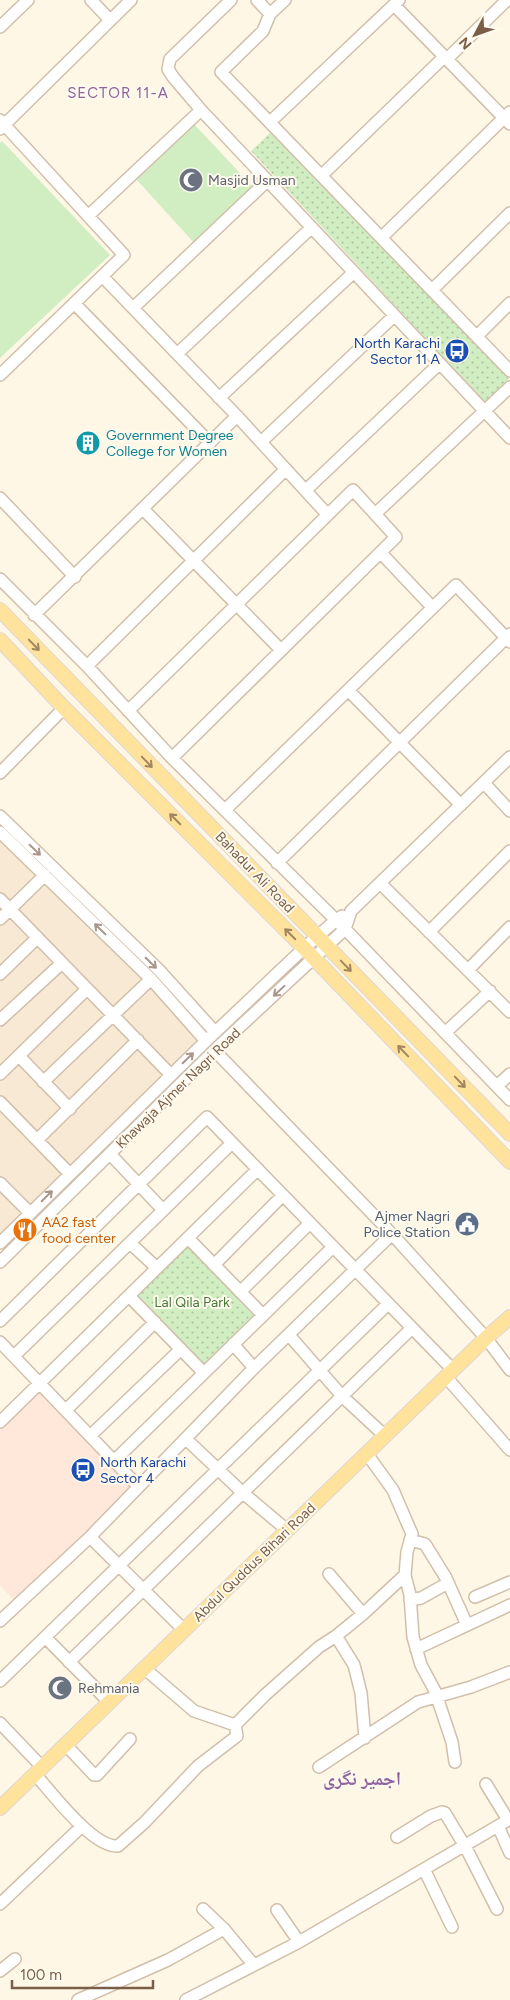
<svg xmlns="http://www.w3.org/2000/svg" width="510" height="2000" font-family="Figtree,'Noto Naskh Arabic',sans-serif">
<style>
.residential{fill:#f7e9d4}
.commercial{fill:#ffe8d9}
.grass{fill:#d1eec3}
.park{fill:url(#park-dots)}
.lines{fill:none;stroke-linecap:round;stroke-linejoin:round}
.minor-casing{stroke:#d1bfaa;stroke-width:14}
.major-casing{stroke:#dfd8d3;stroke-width:16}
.minor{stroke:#fff;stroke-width:11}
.major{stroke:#ffe29c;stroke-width:14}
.oneway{stroke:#a28661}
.oneway2{stroke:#a99688}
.labels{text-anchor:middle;stroke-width:4;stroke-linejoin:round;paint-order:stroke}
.worship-label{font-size:14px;fill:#5b616d;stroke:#fffaee;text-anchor:start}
.transit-label{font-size:14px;fill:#164399;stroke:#fffaee;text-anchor:end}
.culture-label{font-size:14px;fill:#0d838f;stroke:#fffaee;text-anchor:start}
.street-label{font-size:14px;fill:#7a5e48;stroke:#fffaee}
.service-label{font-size:14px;fill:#4e5e75;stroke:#fffaee;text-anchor:end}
.food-label{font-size:14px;fill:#c56008;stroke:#fffaee;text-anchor:start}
.park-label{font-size:14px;fill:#497b3c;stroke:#fffaee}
.neighbourhood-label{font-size:15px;letter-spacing:1px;fill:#8f639e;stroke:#fffaee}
.district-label{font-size:19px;font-weight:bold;fill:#8f639e;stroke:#fffaee}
</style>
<defs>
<pattern id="park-dots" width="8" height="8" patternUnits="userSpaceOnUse" patternTransform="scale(1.25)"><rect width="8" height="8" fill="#d1eec3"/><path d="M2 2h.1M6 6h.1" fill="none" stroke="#afc4a0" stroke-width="1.8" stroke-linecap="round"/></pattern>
</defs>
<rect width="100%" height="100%" fill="#fef7e6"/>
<path class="residential" d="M0,819l50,47 104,112 45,65 -199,192z"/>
<path class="commercial" d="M40,1383l97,102 -121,117 -16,-16v-163z"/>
<path class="grass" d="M194,124l60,64 -58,57 -60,-66z
M2,141l108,114 -110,103v-215z"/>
<path class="park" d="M271,132l238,247 -24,23 -234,-251z
M188,1238l75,77 -59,58 -75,-77z"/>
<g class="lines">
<defs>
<path id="minor" d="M91,0l19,20
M231,0l-61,59 -2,10 5,8 28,33 309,328
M257,0l13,14
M285,0l-15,14 -7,17 -42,41 289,299
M394,5l116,119
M0,27l28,-27
M447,59l60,-59
M0,120l124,135 -124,120
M270,122l129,-122
M0,129l131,-129
M322,175l122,-118
M88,216l113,-106
M382,237l128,-125
M102,276l135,140 90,98
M433,289l77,-76
M74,303l136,140
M133,308l134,-127
M477,336l33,-33
M178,353l133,-125
M219,398l134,-125
M261,442l133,-126
M306,490l133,-126
M0,498l75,79
M143,509l138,141
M375,514l135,-127
M381,553l51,54
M0,579l87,87 85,92 173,171 165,171
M34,615l203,-199
M87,666l199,-197
M348,690l113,115
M128,711l225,-221 43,47 -224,221
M0,773l64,-65
M484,783l26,28
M225,810l231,-225 54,57
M0,816l159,154 56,62
M0,832l151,147 55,62
M277,863l233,-229
M380,883l130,129
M0,899l171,176
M0,919l45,-44
M429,932l81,-81
M468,970l42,-43
M0,974l37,-36
M0,1020l62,-57
M446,1032l44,-41
M215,1051l177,183 94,104 24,32
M19,1056l51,53
M0,1074l87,-85
M43,1082l108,-103
M497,1086l13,-12
M0,1102l70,72
M37,1140l101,-100
M110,1154l53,56
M0,1183l30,30
M188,1238l75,77
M0,1243l206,-202 98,-93 32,-28 6,-4
M130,1243l27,25
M0,1262l219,-216 126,-117 6,-18 159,-154
M214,1265l69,-70
M240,1292l70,-69
M129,1296l75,77
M0,1321l207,-204 246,253
M289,1335l53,61 43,40
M0,1342l138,144
M233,1344l21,24
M14,1356l218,-213
M446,1377l64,73
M66,1410l89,-88
M0,1422l258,-253
M90,1436l91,-87
M186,1439l57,54 44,37
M367,1454l26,36 19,44 -5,18 -2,23 5,20 3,42 8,28 14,26 17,51 3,20
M114,1461l219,-214
M90,1537l94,93
M410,1540l15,4 21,34 21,47
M329,1574l34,40
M475,1597l35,-15
M410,1600l11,-2 27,-15
M0,1621l90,-84 164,-169 138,-134
M336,1636l18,29 7,28 4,45
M45,1637l64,65
M416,1649l94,-44
M69,1662l343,-334
M144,1668l50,43 41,14
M0,1681l388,-377
M0,1723l42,44
M65,1744l29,31h3l33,-36
M319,1767l99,-65 53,-15 39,-15
M35,1774c16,18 58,74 83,72l27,-24 53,-56 39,-30 -2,-11 30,-30 54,-48 17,-11 27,-22 42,-39
M486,1784l22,36
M498,1826l12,27
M397,1837l34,-21 11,-4 3,1 21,35 31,61
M424,1869l28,58
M0,1904l81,-77
M203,1909l21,20 29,35
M277,1910l22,32
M0,1971l15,-12
M78,2000l90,-40 56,-31
M186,2000l113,-58 211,-123"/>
<path id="major" d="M0,610l510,524
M0,640l64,68 240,240 206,214
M0,1808l486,-470 24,-21"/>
</defs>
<use href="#minor" class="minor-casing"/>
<use href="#major" class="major-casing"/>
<use href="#minor" class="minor"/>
<use href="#major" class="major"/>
</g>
<defs><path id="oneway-shaft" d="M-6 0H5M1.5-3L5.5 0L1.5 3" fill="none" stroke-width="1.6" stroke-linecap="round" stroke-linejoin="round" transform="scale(1.25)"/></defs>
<g class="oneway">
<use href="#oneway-shaft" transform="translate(34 645) rotate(46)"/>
<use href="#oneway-shaft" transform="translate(147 762) rotate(46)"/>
<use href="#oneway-shaft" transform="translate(175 819) rotate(-135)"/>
<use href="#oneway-shaft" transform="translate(290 934) rotate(-135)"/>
<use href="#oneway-shaft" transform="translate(346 966) rotate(46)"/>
<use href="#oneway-shaft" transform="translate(403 1051) rotate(-134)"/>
<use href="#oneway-shaft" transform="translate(460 1082) rotate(46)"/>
</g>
<g class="oneway2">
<use href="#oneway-shaft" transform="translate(35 850) rotate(44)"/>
<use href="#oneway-shaft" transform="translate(100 929) rotate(-136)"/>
<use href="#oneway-shaft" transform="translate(151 963) rotate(44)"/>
<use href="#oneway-shaft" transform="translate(279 991) rotate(137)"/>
<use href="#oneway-shaft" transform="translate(188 1058) rotate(-44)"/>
<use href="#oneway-shaft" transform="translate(47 1196) rotate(-45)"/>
</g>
<defs>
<symbol id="mosque-disc" viewBox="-11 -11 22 22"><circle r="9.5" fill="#6b7280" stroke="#fffaee"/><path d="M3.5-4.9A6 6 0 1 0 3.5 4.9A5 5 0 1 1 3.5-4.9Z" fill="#fff"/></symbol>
<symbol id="bus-disc" viewBox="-11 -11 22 22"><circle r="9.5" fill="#1a4fb4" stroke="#fffaee"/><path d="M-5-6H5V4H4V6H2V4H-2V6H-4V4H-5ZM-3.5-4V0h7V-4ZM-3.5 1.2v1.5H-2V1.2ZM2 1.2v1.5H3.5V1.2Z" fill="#fff"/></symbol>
<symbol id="building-disc" viewBox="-11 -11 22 22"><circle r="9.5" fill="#0f9aa8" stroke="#fffaee"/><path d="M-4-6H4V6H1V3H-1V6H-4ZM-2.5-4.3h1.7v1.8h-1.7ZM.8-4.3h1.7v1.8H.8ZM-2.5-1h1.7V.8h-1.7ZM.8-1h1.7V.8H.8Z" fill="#fff"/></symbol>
<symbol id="civic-disc" viewBox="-11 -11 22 22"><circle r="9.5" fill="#5c6f8a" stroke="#fffaee"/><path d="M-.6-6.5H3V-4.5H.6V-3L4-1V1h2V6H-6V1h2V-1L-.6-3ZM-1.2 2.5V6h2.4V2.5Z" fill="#fff"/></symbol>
<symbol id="restaurant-disc" viewBox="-11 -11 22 22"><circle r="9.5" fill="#e8710a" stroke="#fffaee"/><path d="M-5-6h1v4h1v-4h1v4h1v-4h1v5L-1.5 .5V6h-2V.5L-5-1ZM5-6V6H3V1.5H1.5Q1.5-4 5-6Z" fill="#fff"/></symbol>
</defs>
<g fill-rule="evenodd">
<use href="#mosque-disc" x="177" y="166" width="28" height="28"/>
<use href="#bus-disc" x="443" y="337" width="28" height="28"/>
<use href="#building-disc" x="74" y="429" width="28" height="28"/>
<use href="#civic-disc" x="453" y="1210" width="28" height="28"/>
<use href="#restaurant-disc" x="11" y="1216" width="28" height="28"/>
<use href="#bus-disc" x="69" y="1456" width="28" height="28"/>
<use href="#mosque-disc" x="46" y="1674" width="28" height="28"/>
</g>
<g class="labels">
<g class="worship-label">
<text x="208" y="185">Masjid Usman</text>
<text x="78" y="1693">Rehmania</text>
</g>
<g class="transit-label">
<text x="440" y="348">North Karachi<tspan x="440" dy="16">Sector 11 A</tspan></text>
<text x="100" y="1467" text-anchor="start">North Karachi<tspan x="100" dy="16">Sector 4</tspan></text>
</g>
<g class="culture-label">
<text x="106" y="440">Government Degree<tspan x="106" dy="16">College for Women</tspan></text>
</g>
<g class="street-label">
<text transform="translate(255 872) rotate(46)" y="5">Bahadur Ali Road</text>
<text transform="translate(178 1088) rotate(-44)" y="5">Khawaja Ajmer Nagri Road</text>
<text transform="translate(254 1562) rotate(-44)" y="5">Abdul Quddus Bihari Road</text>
</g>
<g class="service-label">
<text x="450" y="1221">Ajmer Nagri<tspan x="450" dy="16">Police Station</tspan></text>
</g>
<g class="food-label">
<text x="42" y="1227">AA2 fast<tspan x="42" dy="16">food center</tspan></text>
</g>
<g class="park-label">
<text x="192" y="1307">Lal Qila Park</text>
</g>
<g class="neighbourhood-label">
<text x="118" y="98">SECTOR 11-A</text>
</g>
<g class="district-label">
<text x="362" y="1785">اجمیر نگری</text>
</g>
</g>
<g transform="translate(475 35) rotate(229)" stroke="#fffaee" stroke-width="4" paint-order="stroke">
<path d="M0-4L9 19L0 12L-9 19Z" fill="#7a5e48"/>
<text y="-8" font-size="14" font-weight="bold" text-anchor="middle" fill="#7a5e48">N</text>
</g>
<path d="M12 1980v8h141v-8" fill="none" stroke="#7a5e48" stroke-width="2.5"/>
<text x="20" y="1980" font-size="15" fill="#7a5e48" stroke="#fffaee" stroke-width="4" paint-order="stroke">100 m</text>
</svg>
